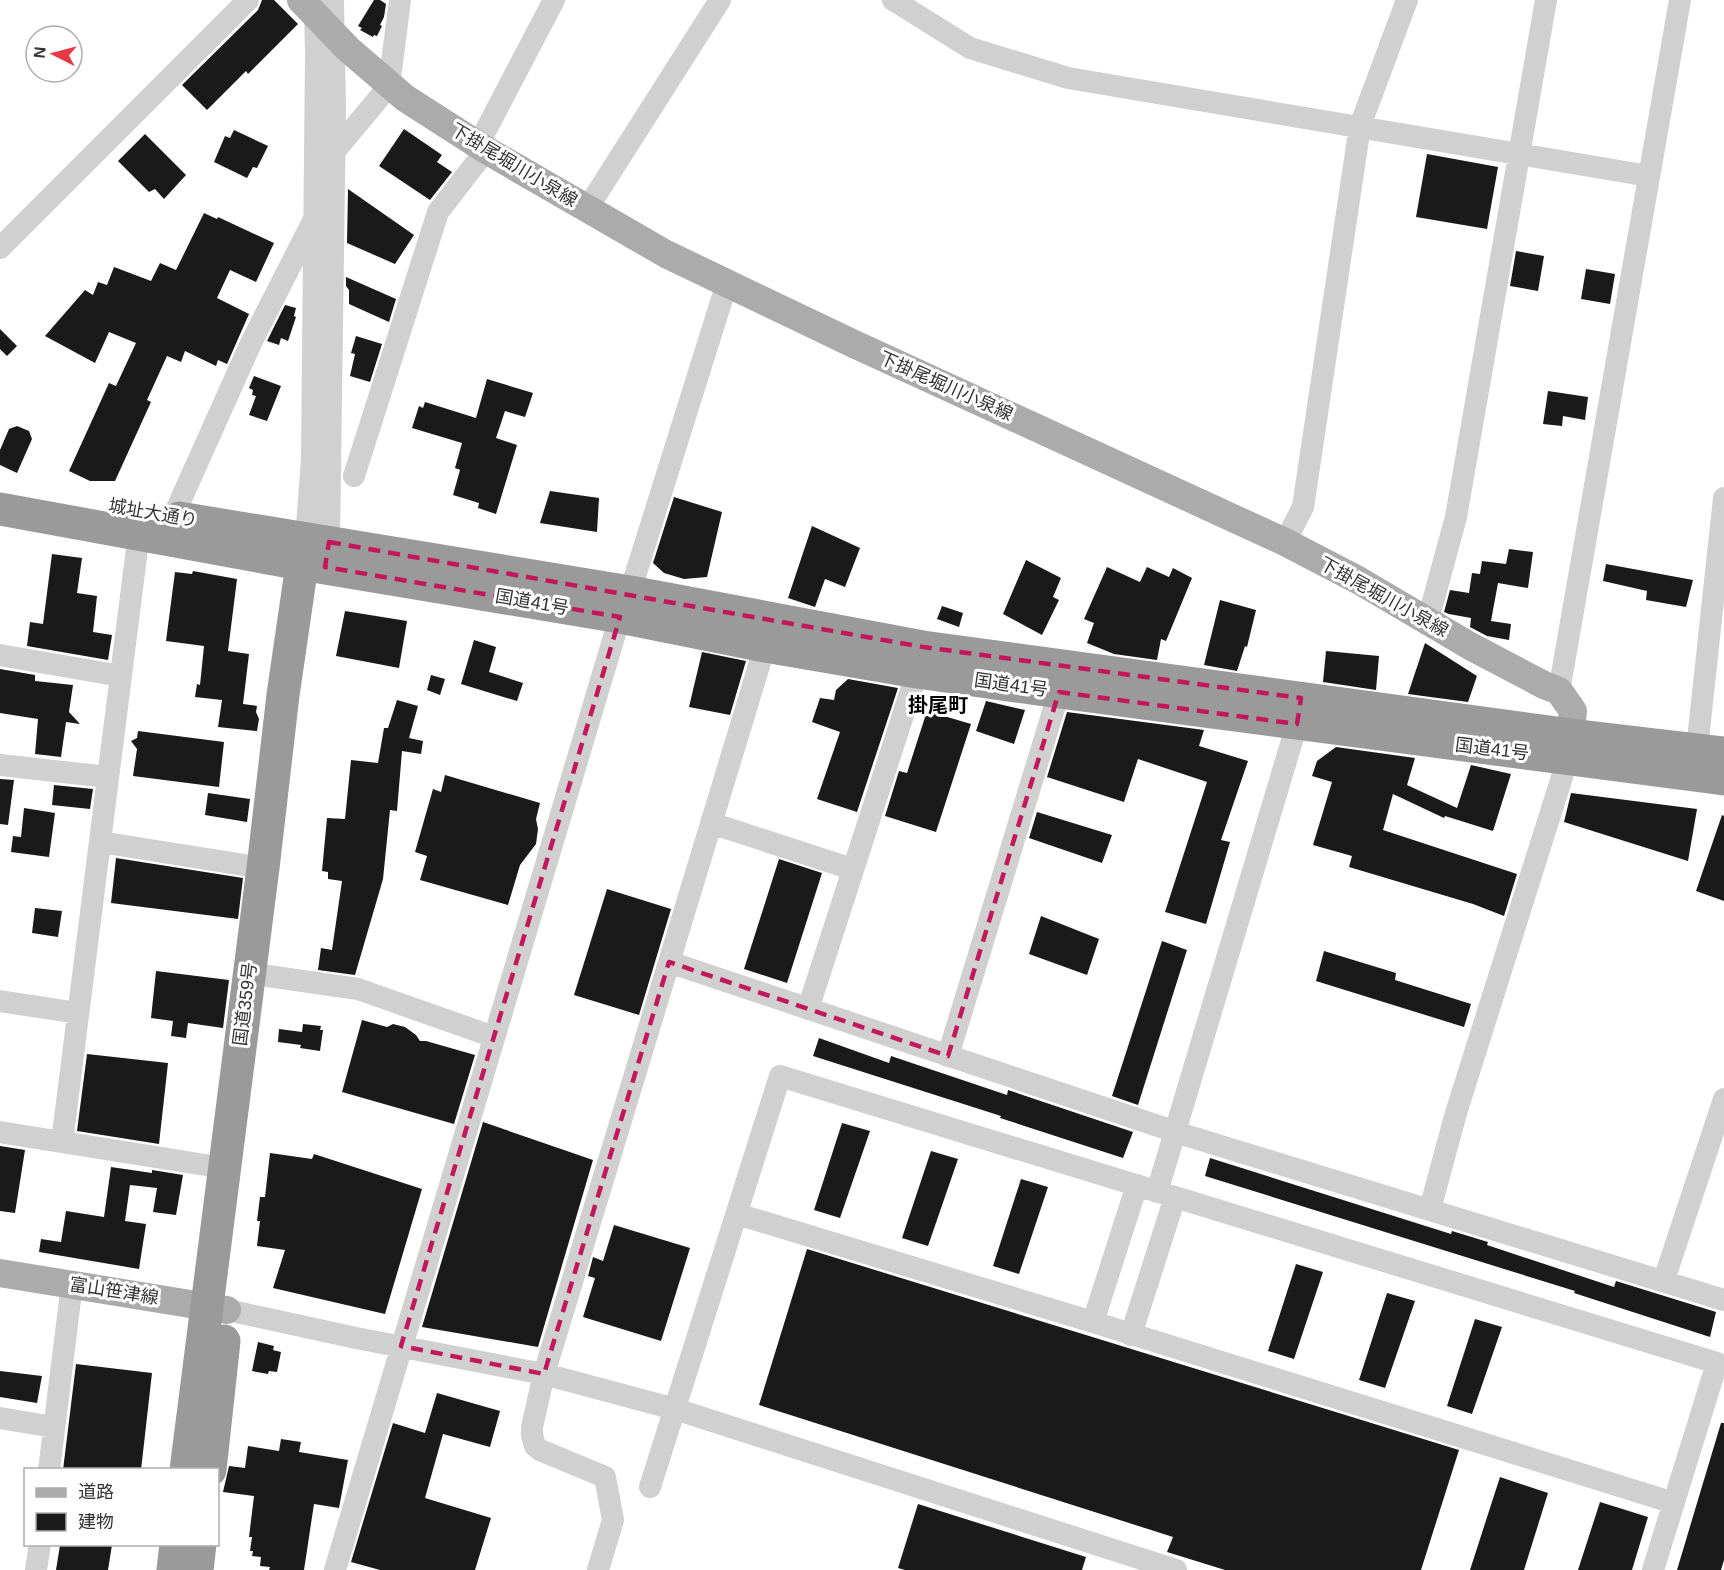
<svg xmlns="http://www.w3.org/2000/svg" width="1724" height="1570" font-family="Helvetica,'Noto Sans JP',sans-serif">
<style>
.building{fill:#1a1a1a}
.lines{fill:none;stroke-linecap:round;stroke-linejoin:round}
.minor{stroke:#d0d0d0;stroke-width:22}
.major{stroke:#ababab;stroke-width:28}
.highway{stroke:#9a9a9a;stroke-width:33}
.marked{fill:none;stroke:#c2185b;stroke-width:4.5;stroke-dasharray:12 8;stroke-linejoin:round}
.labels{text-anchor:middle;stroke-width:6;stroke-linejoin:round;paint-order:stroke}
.street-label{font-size:18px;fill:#333;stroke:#fff}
.neighbourhood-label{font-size:20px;font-weight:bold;fill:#000;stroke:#fff}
</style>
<rect width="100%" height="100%" fill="#fff"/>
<path class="building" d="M262,0h12l24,24 -50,50 -2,-3 -39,39 -25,-25 76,-75z
M374,0h6l6,4 -2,13 -4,8 2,1 -5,10 -3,-1 -1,2 -13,-7 2,-2 -4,-2z
M404,129l38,26 -5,7 15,10 -22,28 -51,-34z
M234,130l34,16 -11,22 -4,-1 -6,11 -33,-16 11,-26 5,2z
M145,134l41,41 -22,24 -9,-10 -6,3 -31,-31z
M1427,154l71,13 -11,62 -71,-12z
M348,189l66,46 -19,29 -48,-21z
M204,213l13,6 1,-2 56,26 -18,39 -26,-12 -13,28 32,16 -22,50 -9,-4 -2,6 -31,-15 -4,11 -14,-6 -20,44 4,2 -36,79h-25l-21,-10 40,-88 7,3 20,-43 -27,-11 -14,31 -50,-27 40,-46 8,5 5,-13 9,3 7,-18 37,14 9,-18 16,7z
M1516,251l28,5 -6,35 -28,-5z
M1586,269l29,5 -5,30 -29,-5z
M346,277l50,22 -7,23 -40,-18v-14l-3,-4z
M285,305l11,3 -2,8 2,1 -8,24 -7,-3 -2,7 -12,-4z
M0,329l17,17 -10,10 -7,-7z
M356,336l26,8 -12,38 -20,-6 5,-22 -4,-1z
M254,376l27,10 -14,35 -18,-6 7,-19 -4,-1 1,-5 -4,-2z
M487,379l46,14 -8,24 -20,-6 -9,27 21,7 -21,69 -18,-6 1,-5 -26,-8 7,-25 -5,-2 7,-25 -50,-15 7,-22 4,2 2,-6 51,16z
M1548,391l40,6 -3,23 -22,-4 -1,10 -19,-2z
M17,426l12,5 3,8 -15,34 -17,-8v-15l9,-21z
M550,491l49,7 -2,34 -57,-9z
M674,497l48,15 -15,65 -23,2 -20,-6 -11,-10z
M812,526l48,22 -15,39 -20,-8 -10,28 -27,-9z
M1509,549l24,3 -5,36 -30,-5 -7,38 20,3 -2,16 -22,-4 -17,-9 1,-9 -22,-4 -5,-2 6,-22 19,3 3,-20 8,1 2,-13 24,3z
M52,554l30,4 -5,35 20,3 -4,36 19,3 -4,25 -81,-14 3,-24 13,2z
M1026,560l35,18 -8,19 6,3 -17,35 -39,-21z
M1606,564l87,16 -7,27 -40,-7 1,-9 -44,-10z
M1107,567l33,15 7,-15 22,10 4,-9 19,10 -26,63 -5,-2 -4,21 -43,-6 -27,-11 7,-20 -10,-4z
M193,571l44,8 -9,72 21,3 -6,50 14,2 -1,6 3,7 -2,12 -39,-4 4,-27 -27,-3 2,-13 3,1 4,-39 -38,-5 9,-69 17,2z
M1220,600l36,10 -9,37 -2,-1 -8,25 -33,-6z
M942,606l21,7 -4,14 -22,-8z
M345,611l62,10 -8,47 -63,-12z
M474,640l22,7 -7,25 34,11 -6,18 -56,-17z
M1425,643l52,33 -9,26 -60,-8z
M1326,651l53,5 -3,34 -53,-8z
M702,652l44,9 -16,54 -41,-8z
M0,669l35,6v6l38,4 -4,27 11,12 -14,-2 -5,35 -26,-3 3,-35 -38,-6z
M431,675l14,4 -5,16 -13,-5z
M848,679l50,9 -41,124 -40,-13 23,-67 -28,-10 8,-24 14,2 2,-10z
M397,700l21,6 -9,32 14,3 -2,13 -19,-3 -5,60 -7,-1 -7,69 -28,96 -37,-5 3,-22 11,2 10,-69 -14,-2v-7l-6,-1 5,-53 18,1 6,-59 27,3 6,-35h4z
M986,701l39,9 -11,34 -38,-13z
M927,711l44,13 -35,108 -51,-16 14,-45 8,2z
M1067,712l137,18 -5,16 49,15 -27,79 9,2 -24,82 -41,-12 42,-130 -69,-23 -14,43 -77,-25z
M138,731l86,11 -5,45 -86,-11 4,-27 -6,-8 6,-3z
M1336,747l79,11 -8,27 50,23 14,-43 40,9 -18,57 -48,-15 -1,2 -51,-24 -10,36 134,44 -13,42 -31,-12 -124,-37 3,-11 -39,-11 19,-63 -20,-6 5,-15z
M445,775l95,28 -4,16 2,10 -2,15 -16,21 -12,40 -88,-25 7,-24 -12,-4 18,-63 8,3z
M0,779l14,1 -6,45 -8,-1z
M54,785l39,4 -3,20 -38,-4z
M208,793l42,6 -3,23 -42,-7z
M1571,793l126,16 -9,52 -124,-39z
M24,808l31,5 -6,44 -38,-5 2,-16 8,1z
M1037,812l75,23 -10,28 -73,-25z
M1722,815l2,1v85l-28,-10z
M116,858l127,20 -5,41 -127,-16z
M779,859l43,14 -35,110 -43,-14z
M607,889l64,20 -32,106 -65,-20z
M35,908l27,3 -4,26 -26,-4z
M1041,916l58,23 -12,36 -58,-21z
M1162,941l25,9 -49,155 -26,-9z
M1324,951l72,22 -1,7 76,24 -7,23 -148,-46z
M156,971l73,9 -6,48 -35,-5 -2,15 -15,-2 2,-15 -22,-3z
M362,1020l25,7 6,-3 12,3 11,8 4,6h6l49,14 -21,69 -112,-32z
M303,1024l18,2 -1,4h3l-3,21 -20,-3 1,-3 -23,-3 1,-13 23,3z
M819,1038l70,25 2,-7 116,39 1,-5 125,42 -10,26 -123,-40 1,-2 -188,-60z
M87,1054l81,9 -9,81 -82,-13z
M483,1122l110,38 -55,187 -116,-20z
M842,1123l28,8 -30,87 -26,-8z
M0,1146l25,4 -10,63 -15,-2z
M931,1151l27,8 -30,87 -26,-8z
M270,1153l42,6 2,-5 108,35 -37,125 -112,-26 12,-38 -28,-4 3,-25h-3l3,-24h5z
M1210,1158l241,76 1,-3 36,11 -1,3 127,42 2,-6 100,31 -6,25 -136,-44 1,-2 -370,-115z
M111,1167l41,6v-3l31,5 -7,40 -23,-3 4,-24 -27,-3 -5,36 21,3 -7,45 -100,-17 2,-13 20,3 5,-31 38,6z
M1021,1179l27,8 -29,87 -26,-8z
M614,1225l76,23 -29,93 -78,-24 12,-39 -7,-2 5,-19 10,4z
M807,1249l652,201 -38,120h-196l-58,-18 6,-15 -414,-132z
M1296,1264l27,8 -29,87 -26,-8z
M1387,1293l28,8 -30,87 -26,-8z
M1475,1319l27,8 -30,87 -25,-8z
M258,1342l16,4 -1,4 8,2 -4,20 -8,-1 -1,3 -16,-3z
M76,1364l76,9 -11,97h-78z
M0,1371l42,5 -5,27 -37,-6z
M437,1393l63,18 -10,36 -47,-13 -18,64 66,20 -16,52h-95l-29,-8 42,-139 32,10z
M1721,1423h3v137l-3,10h-44z
M281,1439l20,3 -2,10 49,8 -9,48 -25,-4 -10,66h-35l1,-3 -10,-1 1,-9 -9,-1 1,-5h-3l2,-14h-3l5,-41 -31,-4 6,-26 16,2 3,-22 31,5z
M1500,1477l48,16 -24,77h-54z
M1600,1502l48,15 -16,53h-54z
M918,1504l168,53 -4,13h-177l-7,-2z
M60,1545h52l-4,25h-52z"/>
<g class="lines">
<path class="minor" d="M893,0l77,48 98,30 581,98
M478,145l76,-145
M334,152l55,-66 11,-86
M587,209l133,-209
M0,248l248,-248
M354,476l84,-264 48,-62
M173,517l78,-174 61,-120
M306,539l6,-80 4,-405 -1,-47
M329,542l6,-433 -2,-109
M1285,542l18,-35 57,-381 47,-126
M630,592l97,-309
M1428,620l28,-103 90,-517
M0,655l121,21
M1559,691l121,-691
M1697,749l27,-251
M0,765l108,12
M711,823l141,46
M100,842l163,26
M669,962l516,173 539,165
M268,976l90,13 136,48
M0,1001l78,12
M808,1009l109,-337
M948,1056l111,-364
M0,1132l224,36
M62,1142l77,-609
M1157,1192l140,-468 2,-14
M1430,1209l26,-96 112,-355
M737,1214l356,108 581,181
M1664,1280l60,-181
M227,1310l129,28 188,36 131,35 501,161
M1093,1322l44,-137
M1131,1335l44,-138
M0,1418l54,9
M49,1470l23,-186
M650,1487l130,-411 937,287 -64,207
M36,1570l4,-26
M335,1570l285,-953
M598,1570l15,-50 -8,-43 -65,-27 -5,-4 -3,-11v-8l12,-53 221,-728"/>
<path class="major" d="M301,0l47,49 57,49 81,52 180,104 188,90 431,198 73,38 112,66 74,39 15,6 14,20 -5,45
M0,1273l227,37"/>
<path class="highway" d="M0,509l301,55 319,53 145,29 152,26 142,20 665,87
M179,518l451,74 293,55 648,88 153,18
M186,1470l77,-602 20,-173 22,-151
M210,1470l14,-129
M173,1570l3,-26
M197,1570l3,-26"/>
</g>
<path class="marked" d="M329,542l594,105 378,51 -4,26 -238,-32 -111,364 -279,-94 -125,412 -143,-28 219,-729 -295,-50z"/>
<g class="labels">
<g class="street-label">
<text transform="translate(514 165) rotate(31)" y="6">下掛尾堀川小泉線</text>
<text transform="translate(946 386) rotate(24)" y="6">下掛尾堀川小泉線</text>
<text transform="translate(153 513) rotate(10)" y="6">城址大通り</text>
<text transform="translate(1384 597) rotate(29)" y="6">下掛尾堀川小泉線</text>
<text transform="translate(532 602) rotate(10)" y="6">国道41号</text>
<text transform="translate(1011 685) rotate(8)" y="6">国道41号</text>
<text transform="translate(1492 749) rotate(7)" y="6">国道41号</text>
<text transform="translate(245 1004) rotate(-83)" y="6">国道359号</text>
<text transform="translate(114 1291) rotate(9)" y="6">富山笹津線</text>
</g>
<g class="neighbourhood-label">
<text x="938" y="712">掛尾町</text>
</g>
</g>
<rect x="24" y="1468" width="195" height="78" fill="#ffffff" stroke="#adadad" stroke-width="1.5"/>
<rect x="36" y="1488" width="30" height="9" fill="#ababab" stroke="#adadad" stroke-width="1.5"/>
<text x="78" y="1498" font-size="18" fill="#333333">道路</text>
<rect x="36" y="1513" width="30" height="18" fill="#1a1a1a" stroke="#adadad" stroke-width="1.5"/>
<text x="78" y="1528" font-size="18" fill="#333333">建物</text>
<g transform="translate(54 54) rotate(276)"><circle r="28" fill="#ffffff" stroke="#adadad" stroke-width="1.5"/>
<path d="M0-4.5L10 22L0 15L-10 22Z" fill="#e63946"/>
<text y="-9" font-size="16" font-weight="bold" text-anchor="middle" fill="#333333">N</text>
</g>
</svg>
